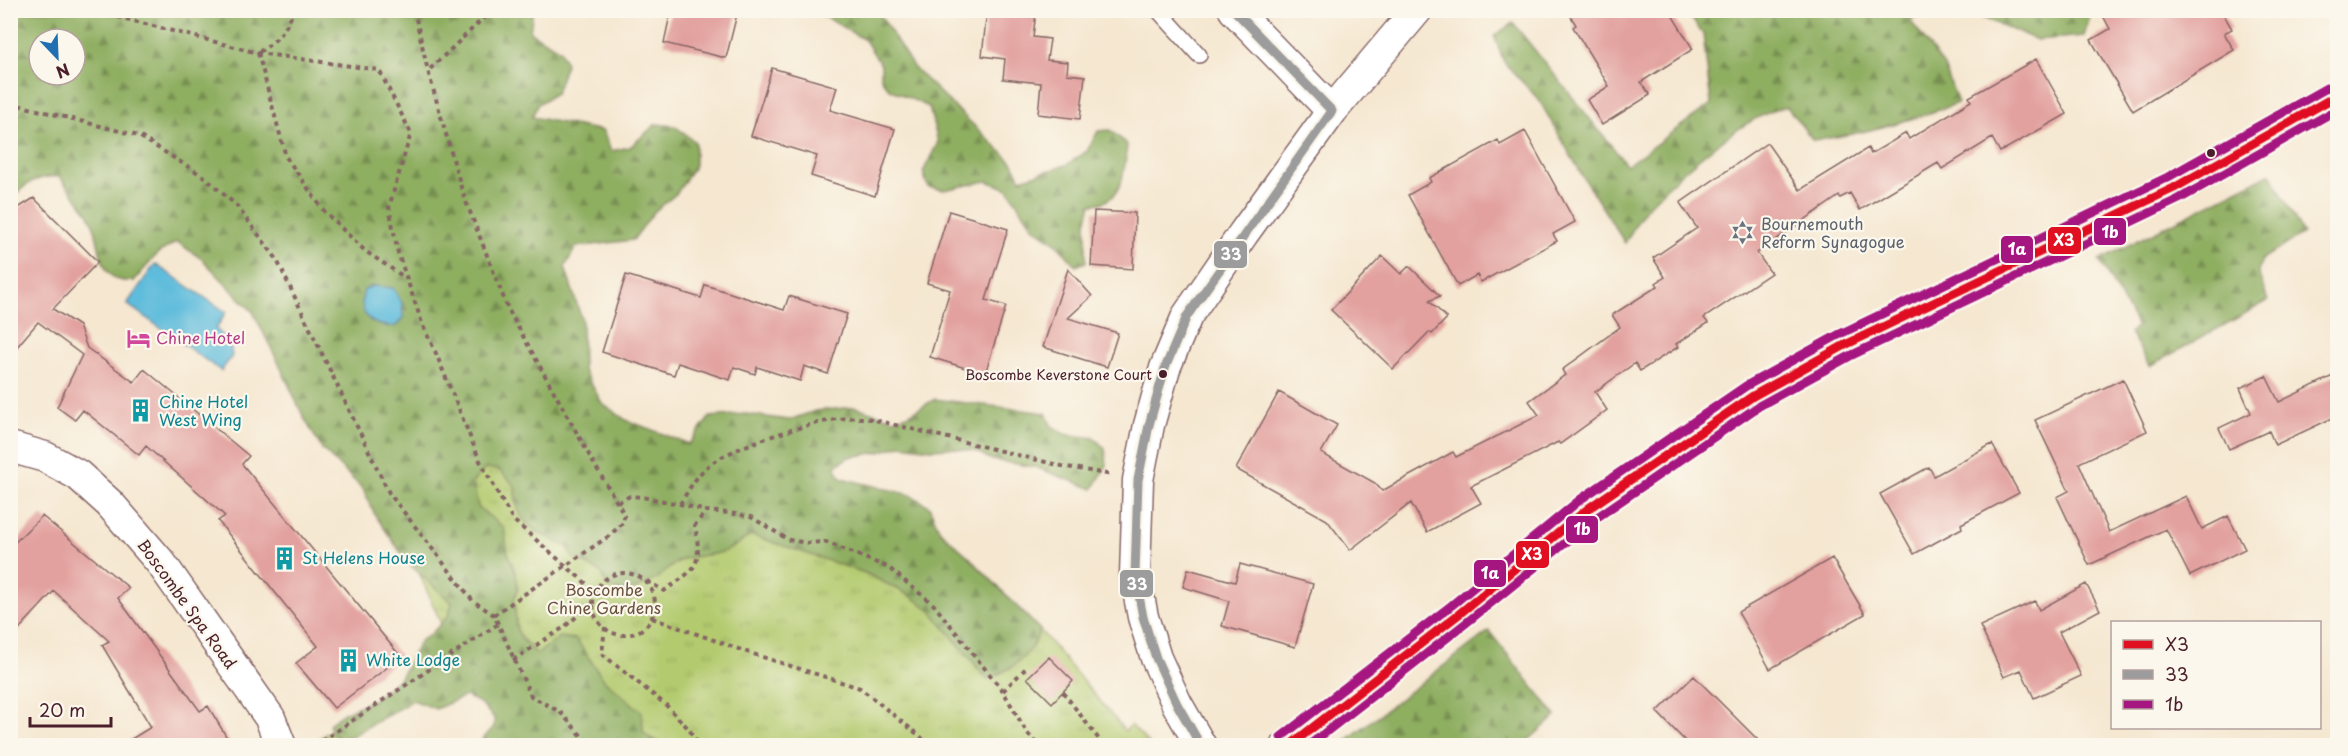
<svg xmlns="http://www.w3.org/2000/svg" width="2348" height="756" font-family="'Playpen Sans',sans-serif">
<style>
.grass{fill:url(#grass-tufts);stroke:#7e744c;stroke-width:1.5;fill-rule:evenodd}
.forest{fill:url(#forest-firs);stroke:#6c6646;stroke-width:1.5;fill-rule:evenodd}
.water{fill:#5ebcdc;stroke:#546e84;stroke-width:1.5}
.building{fill:#e2a09e}
.lines{fill:none;stroke-linecap:round;stroke-linejoin:round}
.service-casing{stroke:#866565;stroke-width:18}
.minor-casing{stroke:#866565;stroke-width:33}
.primary-casing{stroke:#866565;stroke-width:36}
.path{stroke:#866565;stroke-width:4;stroke-dasharray:4.5 4.5;stroke-linecap:butt}
.service{stroke:#fff;stroke-width:15}
.minor{stroke:#fff;stroke-width:30}
.primary{stroke:#fff;stroke-width:33}
.path-bridge{stroke:#866565;stroke-width:4;stroke-dasharray:4.5 4.5;stroke-linecap:butt}
.bus-1-casing{stroke:#fbf7ec;stroke-width:14}
.bus-2-casing{stroke:#fbf7ec;stroke-width:14}
.bus-3-casing{stroke:#fbf7ec;stroke-width:14}
.bus-4-casing{stroke:#fbf7ec;stroke-width:14}
.bus-1{stroke:#e01021;stroke-width:9}
.bus-2{stroke:#9d9c9c;stroke-width:9}
.bus-3{stroke:#a61680;stroke-width:9}
.bus-4{stroke:#a61680;stroke-width:9}
.bus-dot{fill:#4a1f2b;stroke:#fbf7ec;stroke-width:2}
.labels{text-anchor:middle;stroke-width:4.5;stroke-linejoin:round;paint-order:stroke}
.bus-label{font-size:14px;fill:#4a1f2b;stroke:#fbf7ec;text-anchor:end}
.worship-label{font-size:16px;fill:#5b616d;stroke:#fbf7ec;text-anchor:start}
.hotel-label{font-size:16px;fill:#b23c85;stroke:#fbf7ec;text-anchor:start}
.culture-label{font-size:16px;fill:#0d838f;stroke:#fbf7ec;text-anchor:start}
.park-label{font-size:16px;fill:#6a523f;stroke:#fbf7ec}
.street-label{font-size:16px;fill:#4a1f2b;stroke:#fbf7ec}
.line-badge{stroke:#fbf7ec;stroke-width:2}
.badge-label{font-size:16px;text-anchor:middle;font-weight:bold;fill:#fff}
</style>
<defs>
<pattern id="grass-tufts" width="24" height="20" patternUnits="userSpaceOnUse" patternTransform="scale(1.5)"><rect width="24" height="20" fill="#b3ca6e"/><path d="M3 7l-1-3M5 7V3M7 7l1-3M15 17l-1-3M17 17v-4M19 17l1-3" fill="none" stroke="#9bad5f"/></pattern>
<pattern id="forest-firs" width="22" height="20" patternUnits="userSpaceOnUse" patternTransform="scale(1.5)"><rect width="22" height="20" fill="#8eae61"/><path d="M5 1l3.5 6h-7zM16 11l3.5 6h-7z" fill="#768d50"/></pattern>
</defs>
<rect width="100%" height="100%" fill="#fbf7ec"/>
<filter id="ink" filterUnits="userSpaceOnUse"><feTurbulence type="fractalNoise" baseFrequency=".0167" numOctaves="2"/><feDisplacementMap in="SourceGraphic" scale="12" xChannelSelector="R" yChannelSelector="G"/><feConvolveMatrix kernelMatrix="1 2 1 2 8 2 1 2 1" color-interpolation-filters="sRGB"/></filter>
<filter id="wash" filterUnits="userSpaceOnUse"><feTurbulence type="fractalNoise" baseFrequency=".008" numOctaves="4" result="noise"/><feDisplacementMap in="SourceGraphic" scale="24" xChannelSelector="R" yChannelSelector="G"/><feGaussianBlur stdDeviation="1.35" result="paint"/><feColorMatrix in="noise" values="0 0 0 0 0 0 0 0 0 0 0 0 0 0 0 0 0 1.4 0 .05"/><feComposite in="paint" operator="in"/></filter>
<g filter="url(#wash)">
<rect width="100%" height="100%" fill="#f5e7d0"/>
<path class="grass" d="M10,11h488l98,442 371,102 73,75 85,101 6,-6 19,20h-602l-95,-80 -126,80h-16l-1,-1 143,-93 -39,-90 -141,-264 -262,-176zM39,39h36v36h-36z"/>
<path class="forest" d="M11,11h522l-3,21 30,18 6,14 -10,29 -18,11 -6,13 71,14 8,20 19,-4 26,-23 19,2 20,16v23l-18,28 -23,19 -21,28 -57,7 -11,20 17,53 1,49 19,34 24,17 63,24 21,-27 36,-3 43,6 26,-9 40,-4 39,12 14,-4 27,-16 111,14 5,12 13,9 31,4 10,11 2,16 -14,24 -58,-22 -43,-7 -17,-9 -23,-3 -21,1 -30,-4 -21,7 -31,5 -14,9 6,12 70,17 18,11 11,25 27,24 73,75c-8,26 -28,40 -53,49l-56,-68 -20,-15 -46,-23 -114,-38c-8,5 -16,12 -24,15 -14,7 -32,4 -46,10 -10,5 -18,14 -27,20 -17,10 -48,21 -52,-7l-31,-17 -2,-8c-32,-17 -55,-21 -54,-62l-16,-16 -13,-2 -13,14 5,25 26,21 4,26 8,19 2,17 -4,9 3,30 5,10 15,15 23,-17 16,2 28,41 38,32 1,20 9,7 17,6h-192l17,-18v-9l-14,-15 -15,-7 -29,13 -23,-9 -64,38 -16,-3 -4,-11 15,-11 29,-13 26,-21 22,-39 10,-6 17,-18 4,-13 -44,-40 -33,-48 -12,-26 -41,-40 -18,-31 -25,-54 -26,-52 -50,-52 -26,-18 -19,11 -24,28c-41,5 -30,-42 -45,-66 -8,-13 -19,-25 -29,-38 -20,-2 -37,7 -49,23zM39,39h36v36h-36z
M815,11h63l35,56 100,96 8,16 45,-14 21,-14 11,-20 12,-1 17,14c-2,25 -3,60 -36,60l-5,19v39l-10,4 -19,-22 -24,-17 -25,-38 -21,-8 -43,9 -16,-3 -5,-15 15,-30 -9,-35 -40,-18 -8,-10v-14l-16,-25z
M1686,11h238l-14,9 34,46 14,37c-46,17 -96,32 -145,37l-26,-33c-42,7 -107,66 -137,97 -10,11 -17,26 -25,39l-39,-61 -47,-82 -35,-38 -10,-26 19,-13 114,142 84,-61 -8,-70z
M2090,11l1,3 -7,22 -47,4 -71,-29z
M2271,173l32,61 -41,25 -4,13 10,29 -118,65 -20,-33 7,-7 -38,-66z
M1489,631l67,85 -33,29h-183z"/>
<path class="water" d="M155,264l71,48 -10,17 14,14 2,13 -11,15 -94,-67z
M372,286l21,2 9,15 1,15 -7,8c-25,2 -39,-11 -32,-36z"/>
<g id="blocks">
<path class="building" d="M671,10h67l-12,48 -62,-15z
M987,10l49,2 -3,25 17,2 -3,21 21,2 -1,12 18,2 -5,43 -42,-5 3,-31 -38,-4 2,-20 -23,-3z
M1567,10h102l24,39 -52,33 9,13 -48,30 -15,-25 22,-14 -36,-59 3,-2z
M2100,10h121l11,19 -8,4 10,17 -101,61 -42,-71 19,-11z
M2036,59l31,55 -67,38 -8,-14 -50,31 -4,-6 -78,47 -10,-17 -10,5 -1,-2 -82,57 14,20 -67,45 4,5 -32,21 2,3 -38,24 -5,-8 -40,29 12,18 -47,34 -2,-2 -87,44 10,17 -54,29 -16,-29 -61,47 -23,-30 -91,-51 43,-77 58,33 -16,28 54,30 7,8 71,-39 3,5 83,-42 -10,-14 36,-26 -3,-5 58,-43 -8,-12 46,-29 -2,-3 9,-6 -12,-19 44,-30 -17,-25 87,-60 33,47 68,-42 3,6 35,-21 3,6 62,-38 -2,-4z
M772,68l65,19 -7,23 65,19 -20,67 -64,-20 6,-20 -66,-20z
M1525,131l50,91 -22,12 4,7 -76,41 -4,-7 -19,11 -50,-91 23,-13 -2,-4 69,-38 2,5z
M34,198l64,64 -45,47 26,17 8,22 47,34 10,-13 105,87 -7,8 159,193 -67,51 -38,-45 22,-17 -100,-125 7,-5 -79,-70 -7,9 -56,-45 -8,10 -18,-13 25,-52 -44,-33 -28,33v-142z
M949,211l59,18 -22,71 20,6 -21,68 -55,-17 20,-67 -23,-7z
M1094,211l41,2 -2,56 -42,-3z
M1382,256l19,18 8,-8 31,30 -11,5 18,17 -15,16 -3,-2 -36,37 -62,-59z
M1068,269l24,27 -24,22 50,15 -11,34 -64,-20z
M626,275l75,23 4,-13 79,25 5,-14 58,18 -19,60 -24,-8 -4,15 -43,-14 -2,7 -21,-7 -4,13 -52,-17 -4,12 -72,-23z
M2337,374v42l-62,29 -6,-14 -40,18 -10,-21 32,-15 -11,-25 26,-12 13,26z
M2123,379l24,52 -68,32 30,69 77,-36 16,33 26,-13 17,33 -55,27 -24,-47 -77,36 -32,-68 12,-6 -34,-71z
M1992,444l27,49 -58,31 1,4 -48,26 -34,-60 49,-27 5,9z
M42,516l87,72 -11,10 82,113 8,-5 24,40h-112l31,-19 -49,-82 7,-4 -55,-50 -44,48v-92z
M1832,558l33,56 -95,55 -32,-57z
M1240,564l73,20 -18,63 -73,-21 7,-25 -46,-14 5,-18 47,13z
M2086,584l14,26 -41,22 22,44 -47,22 -13,-28 -17,7 -24,-51 55,-25 4,9z
M1049,657l24,24 -21,22 -25,-25z
M1694,676l70,70h-74l-33,-34z"/>
</g>
</g>
<g filter="url(#ink)">
<use href="#blocks" fill-opacity="0" stroke="#866565" stroke-width="1.5"/>
<g class="lines">
<defs>
<path id="service" d="M1158,10l41,45"/>
<path id="minor" d="M1234,10l98,101
M10,447l35,10 33,18 32,29 51,59 109,155 11,28
M1201,746l-24,-42 -21,-46 -13,-41 -8,-42 3,-95 11,-55 16,-57 22,-52 56,-82 89,-123 85,-101"/>
<path id="primary" d="M1288,746l171,-132 130,-106 164,-112 92,-51 329,-157 164,-93"/>
</defs>
<use href="#service" class="service-casing"/>
<use href="#minor" class="minor-casing"/>
<use href="#primary" class="primary-casing"/>
<path class="path" d="M91,10l167,43 121,17 32,63 -22,74 9,46 25,73 12,25 45,110 32,58 84,73
M414,10l14,61
M492,10l-64,61 35,123 45,115 85,153 31,52v8l-15,14
M259,52c19,-12 26,-21 35,-42
M258,53l28,104 38,54 41,40 42,28
M10,103l129,33 64,40 33,29 40,53 113,235 84,108 21,14 37,81 29,16 31,34
M618,502l12,-6 12,1 38,7 26,7 24,2 21,4 38,23 19,3 18,-1 63,26 45,37 69,86 24,42 12,13
M680,504c8,-13 16,-28 28,-38 24,-20 107,-46 140,-48 7,-1 15,0 23,1l191,47 50,9
M593 604a31 31 0 1 1 62 0a31 31 0 1 1-62 0Z
M647,581l17,10c34,-24 38,-24 31,-66l11,-14
M652,618l98,35 110,35 61,49 7,9
M605,627l-3,27 64,51 23,24 10,17
M513,660l50,-32 30,-25
M1003,691l24,-24
M1063,692l41,54
M314,746l184,-122"/>
<use href="#service" class="service"/>
<use href="#minor" class="minor"/>
<use href="#primary" class="primary"/>
<path class="path-bridge" d="M494,615l115,-79"/>
<defs>
<path id="bus-1" d="M1289,746l170,-132 130,-106 164,-112 92,-51 329,-157 164,-93"/>
<path id="bus-2" d="M1234,10l98,101
M1201,746l-24,-42 -21,-46 -13,-41 -8,-42 3,-95 11,-55 16,-57 22,-52 145,-205"/>
<path id="bus-3" d="M1308,746l158,-123 130,-105 163,-112 91,-50 329,-157 159,-90"/>
<path id="bus-4" d="M1281,737l171,-132 129,-106 165,-113 94,-52 328,-157 164,-92"/>
</defs>
<use href="#bus-1" class="bus-1-casing"/>
<use href="#bus-2" class="bus-2-casing"/>
<use href="#bus-3" class="bus-3-casing"/>
<use href="#bus-4" class="bus-4-casing"/>
<use href="#bus-1" class="bus-1"/>
<use href="#bus-2" class="bus-2"/>
<use href="#bus-3" class="bus-3"/>
<use href="#bus-4" class="bus-4"/>
</g>
</g>
<defs>
<symbol id="synagogue-bare" viewBox="-9 -9 18 18"><path d="M0-6.5L5.6 3.2H-5.6ZM0 6.5L5.6-3.2H-5.6Z" fill="#6b7280" stroke="#fbf7ec" stroke-width="2.5" paint-order="stroke"/></symbol>
<symbol id="hotel-bare" viewBox="-9 -9 18 18"><path d="M-6-4.5h1.5V1H6V5H4.5V3h-9V5H-6ZM-4 0a1.8 1.8 0 1 1 3.6 0ZM.5 0V-2.5h3Q6-2.5 6 0Z" fill="#d1479c" stroke="#fbf7ec" stroke-width="2.5" paint-order="stroke"/></symbol>
<symbol id="building-bare" viewBox="-9 -9 18 18"><path d="M-4-6H4V6H1V3H-1V6H-4ZM-2.5-4.3h1.7v1.8h-1.7ZM.8-4.3h1.7v1.8H.8ZM-2.5-1h1.7V.8h-1.7ZM.8-1h1.7V.8H.8Z" fill="#0f9aa8" stroke="#fbf7ec" stroke-width="2.5" paint-order="stroke"/></symbol>
</defs>
<g fill-rule="evenodd">
<use href="#synagogue-bare" x="1726" y="216" width="33" height="33"/>
<use href="#hotel-bare" x="122" y="322" width="33" height="33"/>
<use href="#building-bare" x="124" y="394" width="33" height="33"/>
<use href="#building-bare" x="268" y="542" width="33" height="33"/>
<use href="#building-bare" x="332" y="644" width="33" height="33"/>
</g>
<g class="bus-dot">
<circle cx="2211" cy="153" r="5"/>
<circle cx="1163" cy="374" r="5"/>
</g>
<g class="labels">
<g class="bus-label">
<text x="1152" y="380">Boscombe Keverstone Court</text>
</g>
<g class="worship-label">
<text x="1761" y="230">Bournemouth<tspan x="1761" dy="18">Reform Synagogue</tspan></text>
</g>
<g class="hotel-label">
<text x="156" y="344">Chine Hotel</text>
</g>
<g class="culture-label">
<text x="159" y="408">Chine Hotel<tspan x="159" dy="18">West Wing</tspan></text>
<text x="302" y="564">St Helens House</text>
<text x="366" y="666">White Lodge</text>
</g>
<g class="park-label">
<text x="604" y="596">Boscombe<tspan x="604" dy="18">Chine Gardens</tspan></text>
</g>
<g class="street-label">
<text transform="translate(187 604) rotate(54)" y="6">Boscombe Spa Road</text>
</g>
</g>
<g class="line-badge">
<rect x="2093" y="217" width="34" height="29" rx="6" fill="#a61680"/>
<rect x="2047" y="226" width="35" height="29" rx="6" fill="#e01021"/>
<rect x="2000" y="235" width="34" height="29" rx="6" fill="#a61680"/>
<rect x="1213" y="240" width="35" height="29" rx="6" fill="#9d9c9c"/>
<rect x="1565" y="515" width="34" height="29" rx="6" fill="#a61680"/>
<rect x="1515" y="540" width="35" height="29" rx="6" fill="#e01021"/>
<rect x="1473" y="559" width="34" height="29" rx="6" fill="#a61680"/>
<rect x="1119" y="569" width="35" height="29" rx="6" fill="#9d9c9c"/>
</g>
<g class="badge-label">
<text x="2110" y="238">1b</text>
<text x="2064" y="246">X3</text>
<text x="2017" y="255">1a</text>
<text x="1231" y="260">33</text>
<text x="1582" y="535">1b</text>
<text x="1532" y="560">X3</text>
<text x="1490" y="579">1a</text>
<text x="1137" y="590">33</text>
</g>
<rect width="2348" height="756" fill="none" stroke="#fbf7ec" stroke-width="36"/>
<rect x="2111" y="621" width="210" height="108" fill="#fbf7ec" stroke="#b4a19f" stroke-width="1.5"/>
<rect x="2123" y="640" width="30" height="9" fill="#e01021" stroke="#b4a19f" stroke-width="1.5"/>
<text x="2165" y="651" font-size="18" fill="#4a1f2b">X3</text>
<rect x="2123" y="670" width="30" height="9" fill="#9d9c9c" stroke="#b4a19f" stroke-width="1.5"/>
<text x="2165" y="681" font-size="18" fill="#4a1f2b">33</text>
<rect x="2123" y="700" width="30" height="9" fill="#a61680" stroke="#b4a19f" stroke-width="1.5"/>
<text x="2165" y="711" font-size="18" fill="#4a1f2b">1b</text>
<g transform="translate(57 57) rotate(157)"><circle r="28" fill="#fbf7ec" stroke="#b4a19f" stroke-width="1.5"/>
<path d="M0-4.5L10 22L0 15L-10 22Z" fill="#1f6fb2"/>
<text y="-9" font-size="16" font-weight="bold" text-anchor="middle" fill="#4a1f2b">N</text>
</g>
<path d="M30 717v9h81v-9" fill="none" stroke="#4a1f2b" stroke-width="3"/>
<text x="39" y="717" font-size="18" fill="#4a1f2b" stroke="#fbf7ec" stroke-width="4.5" paint-order="stroke">20 m</text>
</svg>
